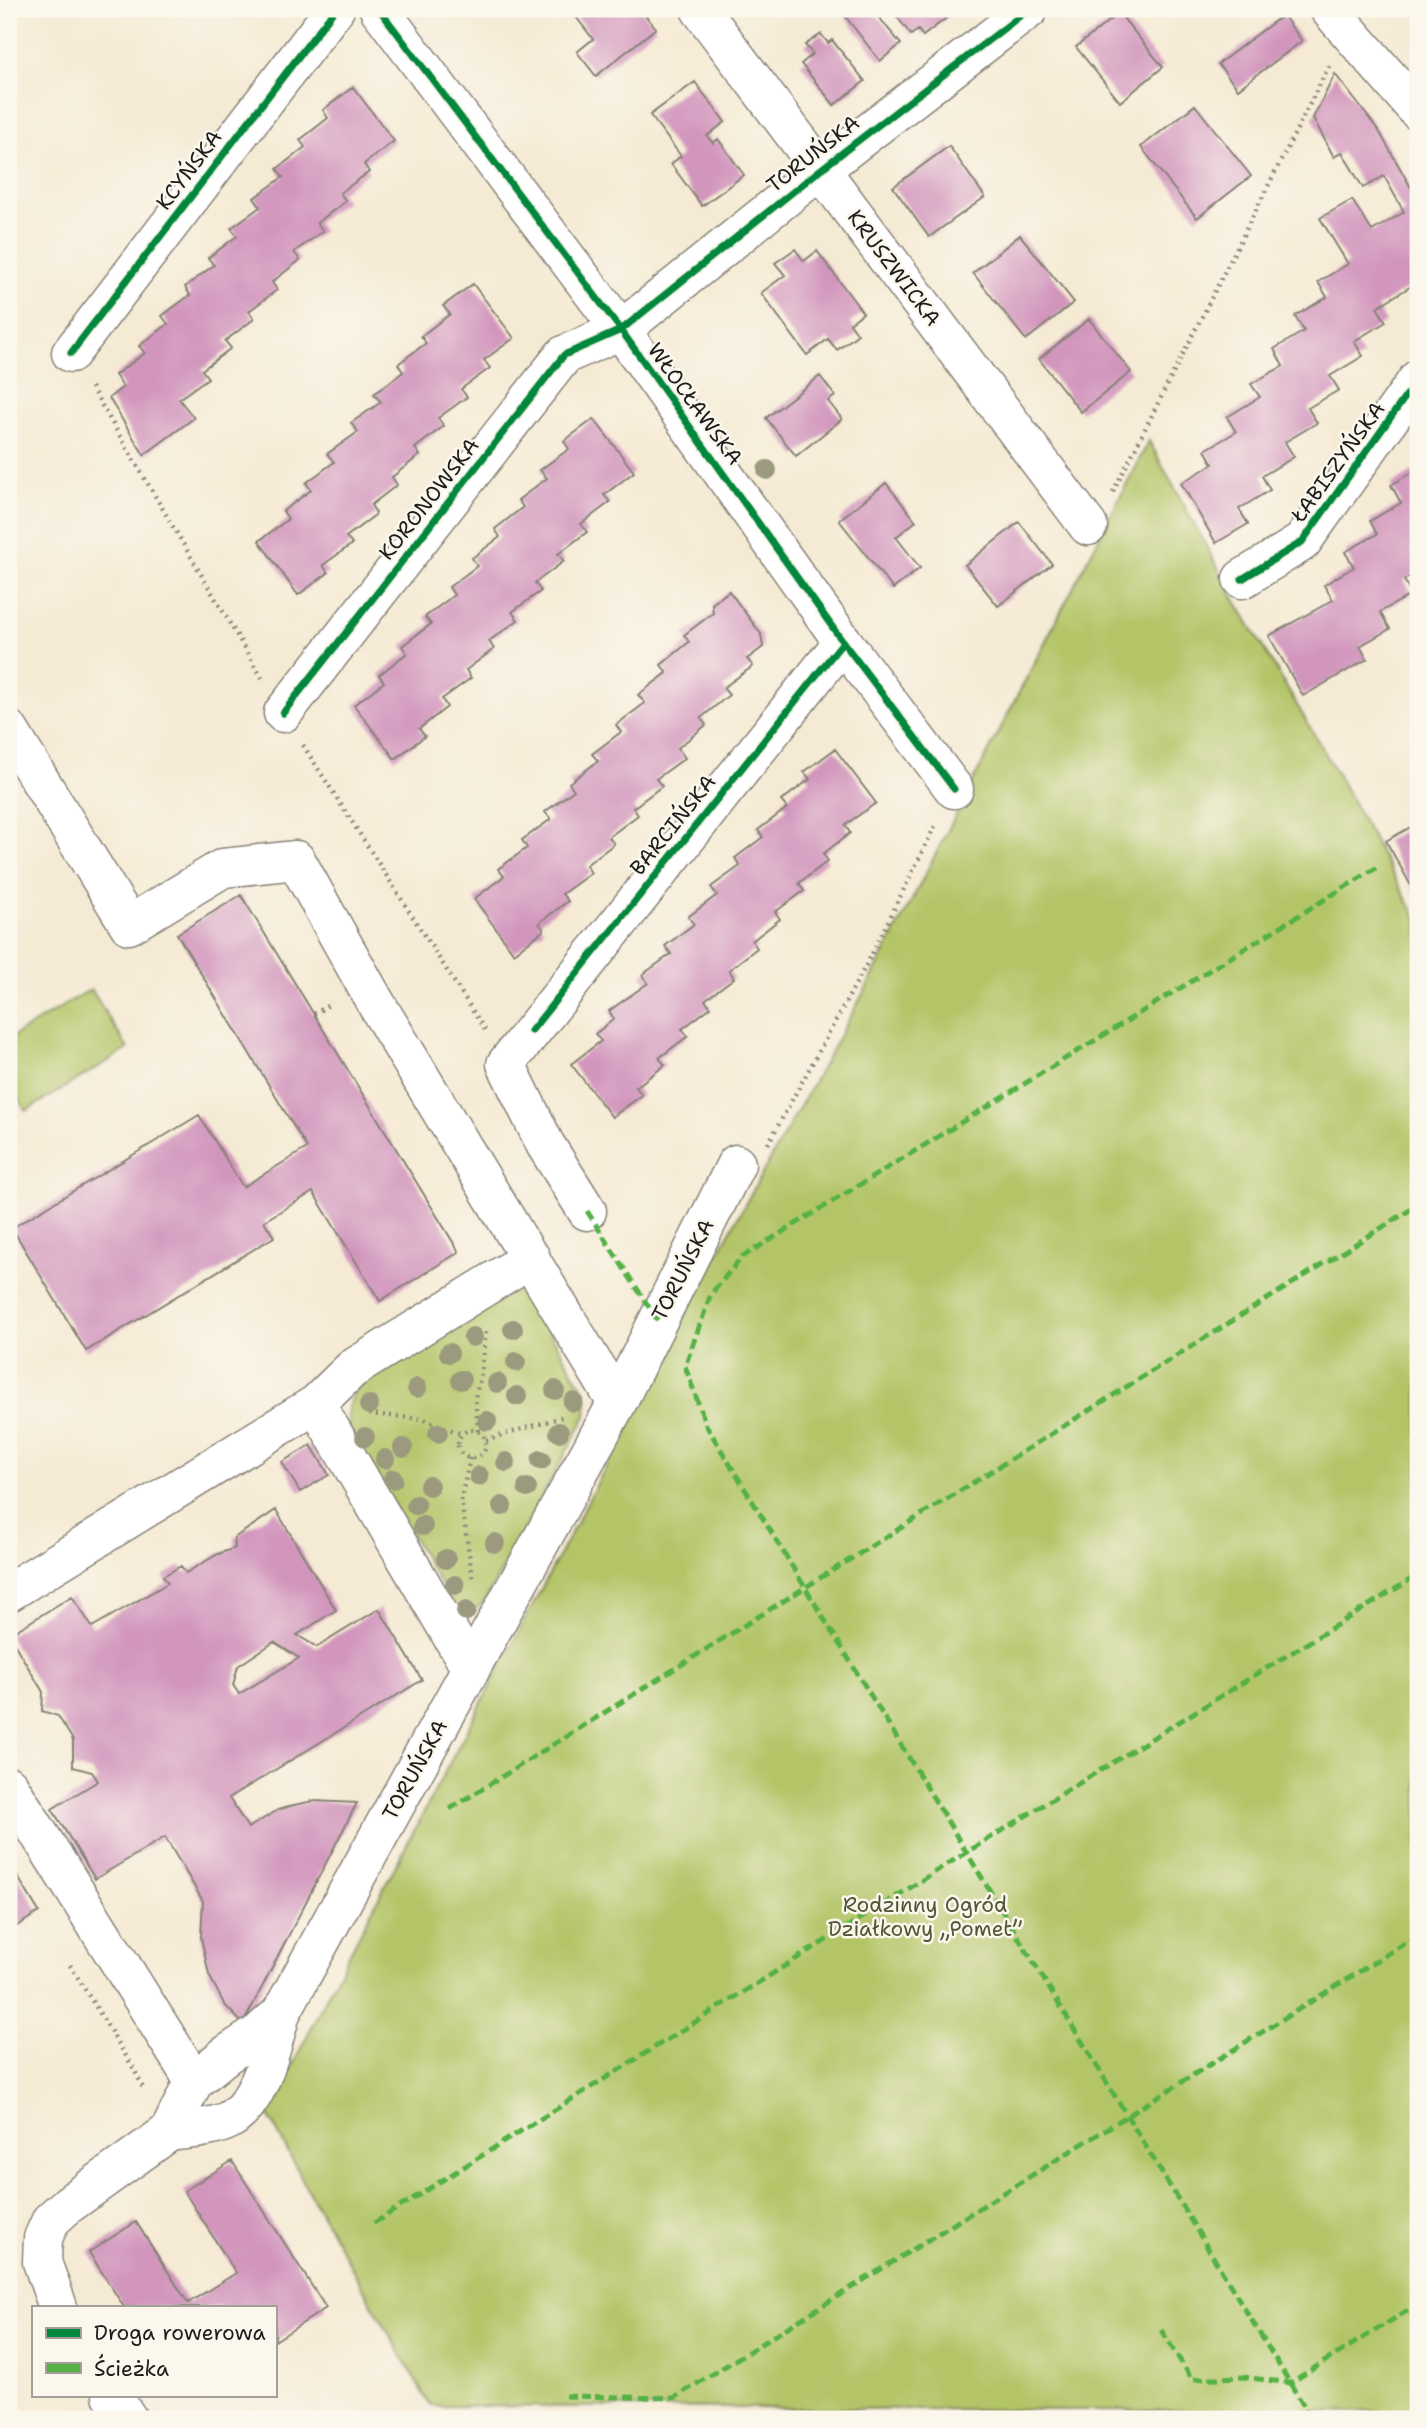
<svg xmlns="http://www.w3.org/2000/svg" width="1427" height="2428" font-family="'Shantell Sans',sans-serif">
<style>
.green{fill:#b4c568;stroke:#687042;stroke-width:2}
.building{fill:#d296bd;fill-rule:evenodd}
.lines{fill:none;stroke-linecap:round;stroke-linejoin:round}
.minor-casing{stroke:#888378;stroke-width:41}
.path{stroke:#888378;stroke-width:4.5;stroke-dasharray:2 5;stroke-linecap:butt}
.minor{stroke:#fff;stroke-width:38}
.quiet{stroke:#55b145;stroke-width:5;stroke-dasharray:10 5;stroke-linecap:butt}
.cycleway-casing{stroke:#fbf7ec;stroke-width:11}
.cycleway{stroke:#00873e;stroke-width:7}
.tree{fill:#9b997e}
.labels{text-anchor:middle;stroke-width:5;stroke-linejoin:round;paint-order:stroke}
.street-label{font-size:21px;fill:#1c1c1c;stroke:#fbf7ec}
.park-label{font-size:21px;fill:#515737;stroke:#fbf7ec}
</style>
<rect width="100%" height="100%" fill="#fbf7ec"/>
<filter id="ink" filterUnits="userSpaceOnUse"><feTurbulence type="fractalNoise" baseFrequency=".0143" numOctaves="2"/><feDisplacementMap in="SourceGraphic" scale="14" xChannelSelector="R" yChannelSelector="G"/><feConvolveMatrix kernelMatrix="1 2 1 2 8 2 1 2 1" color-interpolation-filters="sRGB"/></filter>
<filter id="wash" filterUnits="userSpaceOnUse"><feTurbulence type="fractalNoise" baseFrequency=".00686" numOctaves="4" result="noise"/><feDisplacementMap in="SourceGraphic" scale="28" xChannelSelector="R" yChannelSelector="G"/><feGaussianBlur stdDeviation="1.57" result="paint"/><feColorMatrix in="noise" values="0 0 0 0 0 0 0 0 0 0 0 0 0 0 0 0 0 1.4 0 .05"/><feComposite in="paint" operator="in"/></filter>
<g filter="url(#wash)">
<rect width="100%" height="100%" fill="#f5ead4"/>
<path class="green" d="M1149,441l88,162 95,162 86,155v1492l-988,-6 -120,-212 -42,-80 60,-120 401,-761 138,-246z
M91,989l37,60 -102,62 -17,-28v-44z
M522,1285l65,110 -1,21 -100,183 -23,24 -115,-197v-19l7,-18z"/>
<g id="blocks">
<path class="building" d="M570,9h70l16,19 -60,48 -19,-24 16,-13z
M854,9h18l29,35 -21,17 -35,-45z
M891,9h67l-35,27 -5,-6 -7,5z
M1119,13l44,54 -43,35 -44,-55z
M1283,15l19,26 -64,48 -20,-25z
M821,34l7,9 4,-3 33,41 -31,24 -33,-41 12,-10 -8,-9z
M1335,74l44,57 39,69v82l-41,25 9,15 -32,19 9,15 -33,20 9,14 -31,18 9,15 -32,19 9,15 -32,19 8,14 -31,19 9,15 -32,19 -35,-60 32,-19 -8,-14 31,-18 -9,-15 33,-20 -9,-13 32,-18 -9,-17 30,-18 -9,-15 32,-19 -9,-15 30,-18 -28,-46 32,-18 20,31 32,-19 -20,-36 -21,12 -21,-36 -8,5 -21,-39z
M695,82l30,40 -18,14 6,7 5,-4 26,36 -42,31 -31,-42 10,-8 -31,-41z
M353,87l41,54 -30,23 5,8 -29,21 6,8 -29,22 6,8 -29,21 6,8 -28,22 5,8 -28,21 5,8 -29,22 6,7 -29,22 6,8 -29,21 15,19 -50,37 -35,-57 14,-11 -8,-12 30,-22 -6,-7 29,-22 -6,-8 28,-21 -5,-8 29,-22 -6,-7 29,-22 -6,-8 29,-21 -6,-9 29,-21 -6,-8 28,-22 -5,-7 28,-22 -5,-8z
M1195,105l56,71 -54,42 -56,-71z
M949,146l36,51 -56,40 -36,-50z
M1020,235l54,67 -48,38 -53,-67z
M795,249l9,12 13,-10 46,62 -13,10 8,11 -21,16 -9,-11 -21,16 -46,-62 24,-18 -10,-12z
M473,284l41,54 -30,22 6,8 -29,21 6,8 -29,21 6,8 -29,22 5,7 -28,22 5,8 -26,20 5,8 -1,2 -29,22 6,7 -29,21 5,8 -30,22 -39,-54 29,-22 -5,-8 28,-21 -5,-7 28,-21 -7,-8 31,-22 -7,-9 30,-21 -7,-8 29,-22 -5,-8 28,-21 -5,-7 29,-22 -7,-8z
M1089,319l42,53 -50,40 -42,-53z
M820,376l15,20 -7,5 14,18 -46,37 -30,-38z
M594,419l40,53 -30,23 6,7 -29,22 6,8 -29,22 6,7 -29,22 6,8 -29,21 6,8 -29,21 5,8 -28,21 5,8 -29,21 5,8 -28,22 6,7 -30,23 -41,-54 30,-23 -5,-7 28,-22 -5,-7 29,-22 -6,-7 29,-22 -5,-8 28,-21 -5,-8 28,-21 -5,-8 28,-22 -5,-7 29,-22 -7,-8 29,-21 -5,-8z
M1418,469v103l-14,8 8,14 -32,18 10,17 -30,17 7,13 -64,37 -34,-60 64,-36 -9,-15 30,-18 -9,-15 32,-18 -7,-13 31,-18 -10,-18z
M886,483l30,38 -20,16 24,31 -27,21 -54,-69z
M1019,522l33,42 -54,42 -33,-41z
M729,591l32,43 2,13 -16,12 6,7 -30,22 6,7 -28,23 5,7 -28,23 7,10 -29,21 6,7 -29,22 5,7 -29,22 5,7 -28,21 5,8 -29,21 6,7 -29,22 5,7 -30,23 -40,-54 30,-23 -6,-7 29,-21 -5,-8 29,-21 -6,-7 29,-22 -5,-7 29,-22 -6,-7 29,-22 -5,-7 29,-22 -7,-8 29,-22 -6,-8 28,-23 -5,-7 29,-22 -1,-9z
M835,749l41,54 -31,22 5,8 -27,21 5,7 -29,22 5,8 -29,21 5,7 -28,22 5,7 -28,22 5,8 -29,22 6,7 -29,22 6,7 -29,22 6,7 -29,22 6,8 -30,22 -41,-53 30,-23 -6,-7 19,-15 -5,-8 39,-28 -6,-8 29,-21 -6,-8 29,-22 -6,-7 29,-22 -6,-8 29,-21 -5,-8 28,-21 -5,-7 29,-22 -6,-7 29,-22 -6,-7z
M1418,823v75l-32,-57z
M241,895l218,357 -79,49 -67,-109 -49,29 10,16 -188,114 -74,-123 187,-113 44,72 64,-39 -130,-214z
M311,1445l18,30 -29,17 -18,-30z
M276,1510l60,100 -39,25 20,12 62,-38 43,71 -193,118 19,30 30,-18 16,-5 19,-4 44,2 -114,221 -19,-20 -15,-29 -8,-38 2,-36 -38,-64 -70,42 -43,-70 46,-28 -6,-9 -19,-5v-27l-15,-24 -16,-5 1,-19 -34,-57 63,-39 20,31 76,-44 -5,-7 18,-10 5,7 32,-19 17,-6 -1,-10zM274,1642l25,16 -60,36 -6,-9 5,-19z
M9,1862l30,50 -30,19z
M232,2161l94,147 -51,33v-34h-151l-35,-55 47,-30 52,81 48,-30 -52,-82z"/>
</g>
</g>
<g filter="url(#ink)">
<use href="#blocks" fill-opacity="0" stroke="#888378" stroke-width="2"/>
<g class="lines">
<defs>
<path id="minor" d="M379,9l242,321 222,312 111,147
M700,9l388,517
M1329,9l89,102
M71,353l264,-344
M1242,579l60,-37 116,-163
M283,713l281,-358 57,-25 199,-160 209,-161
M9,730l120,195 94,-57 73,-8 78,140 243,403
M587,1211l-42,-67 -39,-80 337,-422
M9,1592l307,-188
M471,1669l-155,-265 36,-35 179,-111
M9,1786l185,295
M169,2132c19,-3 43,-3 60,-12 32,-18 43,-75 52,-107
M58,2307l-16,-45 1,-24 8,-18 18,-16 100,-72 25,-51 32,-26 32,-21 23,-21 336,-610 119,-239
M112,2395l16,24"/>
</defs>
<use href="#minor" class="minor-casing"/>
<path class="path" d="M91,387l171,291
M1113,492l216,-426
M303,745l182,285
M314,1014l18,-11
M768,1144l102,-186 66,-134
M369,1414l54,5 39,15
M458 1444a14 14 0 1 1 28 0a14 14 0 1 1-28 0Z
M478,1431l-3,-33 6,-24 5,-42
M486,1440l76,-23
M470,1458l-9,41 12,82
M70,1965l64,104 10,21
M9,2404l18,15"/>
<use href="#minor" class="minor"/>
<path class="quiet" d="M587,1211l71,110
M450,1809l968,-604
M374,2223l593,-371 451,-277
M1161,2330l31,49 51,-2 47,6 128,-79
M565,2396l109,2 744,-463
M1307,2419v-8l-601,-986 -21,-59 26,-72 31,-37 634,-389"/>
<defs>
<path id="cycleway" d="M379,9l242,321 222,312 111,147
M71,353l264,-344
M1242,579l60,-37 116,-163
M283,713l281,-358 57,-25 199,-160 209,-161
M531,1031l312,-389"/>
</defs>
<use href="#cycleway" class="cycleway-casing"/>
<use href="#cycleway" class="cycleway"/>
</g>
<g class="tree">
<circle cx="767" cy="470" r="10"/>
<circle cx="513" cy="1329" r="10"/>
<circle cx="473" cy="1337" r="10"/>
<circle cx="449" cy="1353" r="10"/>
<circle cx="516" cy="1362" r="10"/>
<circle cx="461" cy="1380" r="10"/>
<circle cx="497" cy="1383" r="10"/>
<circle cx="417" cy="1388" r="10"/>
<circle cx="555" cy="1390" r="10"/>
<circle cx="517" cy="1396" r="10"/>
<circle cx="573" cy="1402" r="10"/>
<circle cx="369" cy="1405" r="10"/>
<circle cx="487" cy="1421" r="10"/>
<circle cx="559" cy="1432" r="10"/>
<circle cx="438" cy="1433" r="10"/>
<circle cx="365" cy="1437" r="10"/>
<circle cx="403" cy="1448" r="10"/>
<circle cx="385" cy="1459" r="10"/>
<circle cx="541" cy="1460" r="10"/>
<circle cx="506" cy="1462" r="10"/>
<circle cx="479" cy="1476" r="10"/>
<circle cx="393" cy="1479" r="10"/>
<circle cx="429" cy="1486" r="10"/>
<circle cx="527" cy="1488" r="10"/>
<circle cx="416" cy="1505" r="10"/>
<circle cx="502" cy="1506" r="10"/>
<circle cx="423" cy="1526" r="10"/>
<circle cx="495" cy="1543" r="10"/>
<circle cx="446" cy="1559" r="10"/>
<circle cx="455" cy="1585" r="10"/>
<circle cx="466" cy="1611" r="10"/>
</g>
</g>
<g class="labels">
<g class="street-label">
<text transform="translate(813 154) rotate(-38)" y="7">TORUŃSKA</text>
<text transform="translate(189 170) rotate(-53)" y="7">KCYŃSKA</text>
<text transform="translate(894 268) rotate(53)" y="7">KRUSZWICKA</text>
<text transform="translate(695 404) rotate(54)" y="7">WŁOCŁAWSKA</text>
<text transform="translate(1338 462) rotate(-54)" y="7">ŁABISZYŃSKA</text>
<text transform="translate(429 499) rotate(-52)" y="7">KORONOWSKA</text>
<text transform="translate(673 825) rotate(-51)" y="7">BARCIŃSKA</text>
<text transform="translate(683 1270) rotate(-63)" y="7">TORUŃSKA</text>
<text transform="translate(415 1770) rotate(-61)" y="7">TORUŃSKA</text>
</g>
<g class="park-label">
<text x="925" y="1912">Rodzinny Ogród<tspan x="925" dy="24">Działkowy „Pomet”</tspan></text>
</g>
</g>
<rect width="1427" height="2428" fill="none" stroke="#fbf7ec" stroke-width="35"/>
<rect x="32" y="2306" width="245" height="91" fill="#fbf7ec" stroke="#a29f99" stroke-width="2"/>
<rect x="46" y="2328" width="35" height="10" fill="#00873e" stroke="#a29f99" stroke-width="2"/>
<text x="94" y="2340" font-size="21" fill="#1c1c1c">Droga rowerowa</text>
<rect x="46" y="2363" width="35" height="10" fill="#55b145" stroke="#a29f99" stroke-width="2"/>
<text x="94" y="2376" font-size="21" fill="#1c1c1c">Ścieżka</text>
</svg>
